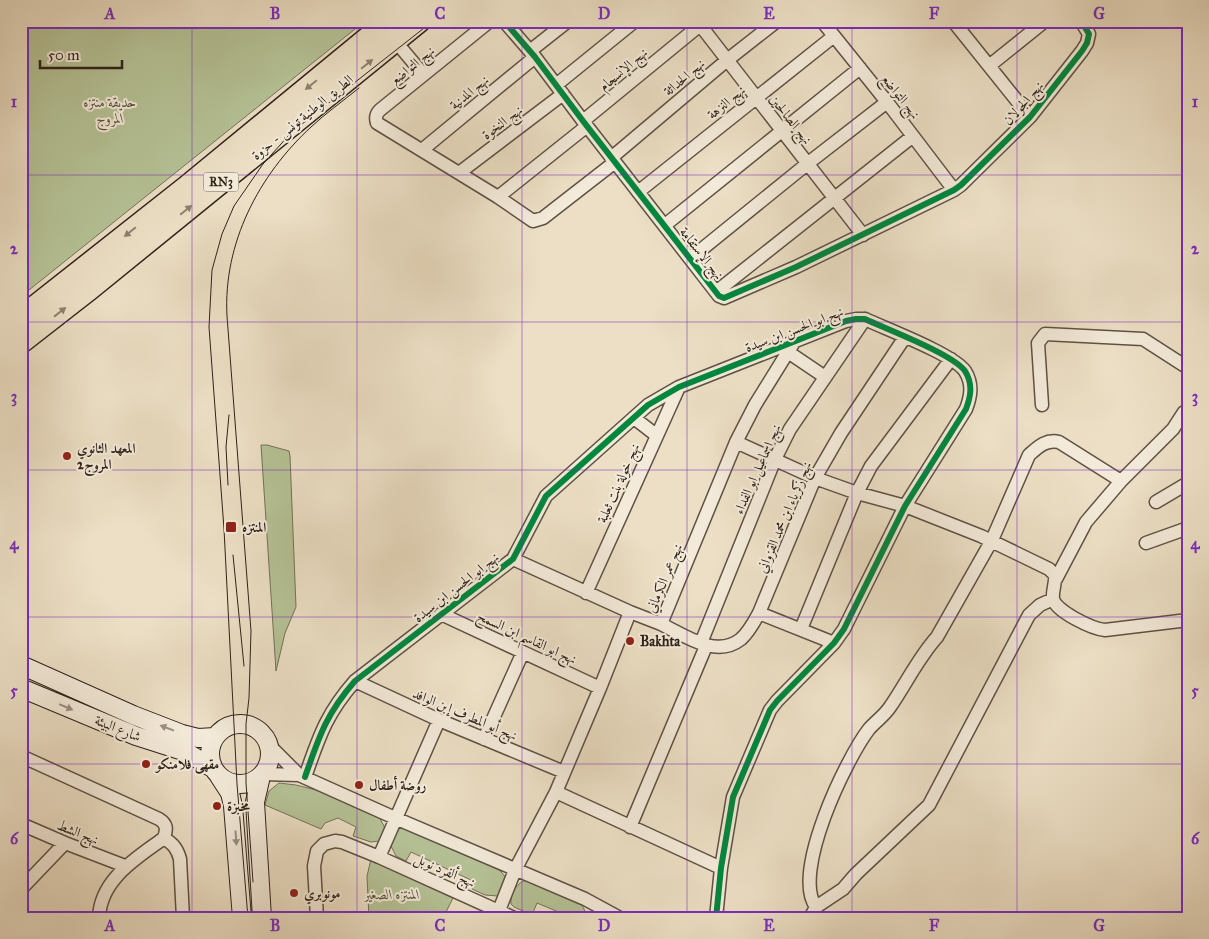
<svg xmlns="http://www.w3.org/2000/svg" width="1209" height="939" font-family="'IM FELL Great Primer',Amiri,serif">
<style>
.green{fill:#b5c296;stroke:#727258}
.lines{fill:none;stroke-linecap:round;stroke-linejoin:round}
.street-casing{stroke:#5e5145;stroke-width:15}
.secondary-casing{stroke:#2e221a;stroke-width:20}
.highway-casing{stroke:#2e221a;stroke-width:25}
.street{stroke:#f3ead9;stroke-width:12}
.secondary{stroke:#f3ead9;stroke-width:18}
.highway{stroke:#ecdfc5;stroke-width:22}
.tram{stroke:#2e221a;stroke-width:1}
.cycleway-casing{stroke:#f3ead9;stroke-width:9}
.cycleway{stroke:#00873e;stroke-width:6}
.oneway{fill:#8d8070}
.oneway2{fill:#9a9083}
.grid{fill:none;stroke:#7b2cbf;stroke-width:1;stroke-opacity:0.55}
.poi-dot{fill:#8f2418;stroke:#f3ead9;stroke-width:2}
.labels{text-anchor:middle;stroke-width:4;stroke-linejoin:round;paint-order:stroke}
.shield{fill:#f3ead9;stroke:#695e53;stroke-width:1}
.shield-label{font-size:12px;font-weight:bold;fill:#2e221a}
.street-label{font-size:14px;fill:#2e221a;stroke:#f3ead9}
.park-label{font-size:14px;font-style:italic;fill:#56523f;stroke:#f3ead9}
.poi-label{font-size:14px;font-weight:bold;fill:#2e221a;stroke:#f3ead9;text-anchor:start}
.neatline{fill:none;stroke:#7b2cbf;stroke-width:2}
.grid-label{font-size:16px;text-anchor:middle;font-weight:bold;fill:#7b2cbf}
</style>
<rect width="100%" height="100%" fill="#ecdfc5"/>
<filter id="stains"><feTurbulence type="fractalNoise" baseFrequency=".004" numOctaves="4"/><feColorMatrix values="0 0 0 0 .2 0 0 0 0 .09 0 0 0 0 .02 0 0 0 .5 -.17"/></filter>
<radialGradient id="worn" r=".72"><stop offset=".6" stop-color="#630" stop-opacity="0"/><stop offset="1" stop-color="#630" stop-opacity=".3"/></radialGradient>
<path class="green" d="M21,21h344l-341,273 -3,-2z
M261,445h6l22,6 1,5 6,151 -11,26 -9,38z
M279,783l17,2 20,5 62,25 7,13 -5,13 -9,1 -18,-6 3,-9 -18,-9 -13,5 -4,6 -56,-24 4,-14z
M405,827l92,40 10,12 -9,17 -13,-1 -13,-6 3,-7 -64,-30 -5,9 -10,-5 -6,-12 6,-14z
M371,859l82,39 -10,20h-74l-2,-42z
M523,881h7l49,21c5,5 7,9 5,16h-24l1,-5 -24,-10 -5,12 -18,-8 -3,-3c-1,-9 4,-18 12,-23z"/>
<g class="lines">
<defs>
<path id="street" d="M490,21l-110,89c-4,4 -5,7 -3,13l121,74 35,24 10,-3 72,-56
M504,21l31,36 48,64 136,175 5,2 72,-31 158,-77 7,-5 69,-68 52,-66 5,-8 2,-9 -8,-13
M697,21l166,214
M822,21l65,81 67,88
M953,21l77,96
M391,36l32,38
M530,51l38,-30
M989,66l56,-45
M556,85l79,-64
M583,121l122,-100
M422,150l113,-93
M611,158l115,-97 51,-40
M459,173l104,-79
M638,192l196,-156
M498,197l89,-71
M665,225l195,-157
M691,258l116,-94 80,-62
M716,292l197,-156
M788,352l37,25
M1042,405l-4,-62 7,-9 98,5 45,29
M634,418l22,17
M736,442l79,36 42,15 48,13 76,30 68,33 6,6c1,8 -3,16 -2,23 1,13 40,31 52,32l83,-10
M1156,502l32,-19
M1146,543l42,-15
M513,559l117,53
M1056,579l30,-57 35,-41 52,-52 11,-17
M586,593l93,-206
M759,613l75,30
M441,614l159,74
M661,624c23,11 55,35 80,15 8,-7 13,-17 18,-26l56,-135 26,-45 64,-96
M801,629l56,-136 14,-27 80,-107
M701,643l74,-184 15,-30 75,-110
M355,681l84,39 125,52
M484,739l39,-87
M21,756l138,63c8,5 8,10 5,19 -27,20 -64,41 -65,80
M263,774l36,1 -30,-30
M299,775l96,43 190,81 35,19
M305,777c14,-40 21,-63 50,-96l158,-122 33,-63 102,-91 31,-18 167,-66 10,-2h9c21,10 88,35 100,52 8,13 6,25 1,38l-61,97 -61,123 -10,14 -57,58 -7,9 -37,87 -12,71 -5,50
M556,792l165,76
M21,824l44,19 60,23
M630,827l76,-181
M164,838c9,6 13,10 16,21l3,59
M379,857l60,-137
M21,889l44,-46
M816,907c-25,-34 30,-148 53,-178 7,-8 15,-13 21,-22 16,-23 28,-49 47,-70l55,-97 37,-85c9,-8 17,-16 30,-13l62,39
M317,918l-3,-52 3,-15 7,-7 11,-3 7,1 37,15 135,61
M496,918l19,-48 41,-78 44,-104 30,-76 31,12 75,-182 19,-37 39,-63
M810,918l6,-11 27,-18 13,-15 73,-69 100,-190 11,-10 13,-6"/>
<path id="secondary" d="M21,665l112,50 49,19 16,4 17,-1
M21,688l115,48 50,16 28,17
M210 754a30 30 0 1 1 60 0a30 30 0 1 1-60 0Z
M219,776l11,17 3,13 9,112
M261,776l-6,26 7,116"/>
<path id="highway" d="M21,318l166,-131 202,-166
M21,342l68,-53 330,-268"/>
</defs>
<use href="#street" class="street-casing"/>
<use href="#secondary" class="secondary-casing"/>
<use href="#highway" class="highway-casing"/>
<use href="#street" class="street"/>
<use href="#secondary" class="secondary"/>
<use href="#highway" class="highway"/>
<path class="tram" d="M228,485l-2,-38 3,-32
M233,555l11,111
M253,882l-7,-99v-59l3,-26 2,-67 -24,-315c-4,-73 32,-141 84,-189 15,-14 32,-26 48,-39
M248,918l-11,-134 -13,-255 -15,-202 3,-57 10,-36 12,-28 29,-42 27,-30 17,-14 126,-99"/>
<defs>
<path id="cycleway" d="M504,21l31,36 48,64 136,175 5,2 72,-31 158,-77 7,-5 69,-68 52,-66 5,-8 2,-9 -8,-13
M305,777c14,-40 21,-63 50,-96l158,-122 33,-63 102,-91 31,-18 167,-66 10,-2h9c21,10 88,35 100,52 8,13 6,25 1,38l-61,97 -61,123 -10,14 -57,58 -7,9 -37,87 -12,71 -5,50"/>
</defs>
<use href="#cycleway" class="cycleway-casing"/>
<use href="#cycleway" class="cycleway"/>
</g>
<defs><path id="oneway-solid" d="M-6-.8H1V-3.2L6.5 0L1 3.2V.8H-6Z" transform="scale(1.25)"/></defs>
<g class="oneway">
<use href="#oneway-solid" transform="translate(367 64) rotate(-39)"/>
<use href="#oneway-solid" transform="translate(311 85) rotate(141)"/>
<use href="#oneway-solid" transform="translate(186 210) rotate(-39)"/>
<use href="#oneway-solid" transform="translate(130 232) rotate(141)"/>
<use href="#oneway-solid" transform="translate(60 312) rotate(-38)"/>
</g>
<g class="oneway2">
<use href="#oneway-solid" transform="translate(66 707) rotate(23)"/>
<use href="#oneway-solid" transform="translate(167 728) rotate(-159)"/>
<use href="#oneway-solid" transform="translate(236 838) rotate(86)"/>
</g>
<path class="grid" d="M192,21v897M357,21v897M522,21v897M687,21v897M852,21v897M1017,21v897M21,175h1167M21,322h1167M21,470h1167M21,617h1167M21,764h1167"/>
<g class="poi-dot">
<circle cx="67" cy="456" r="5"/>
<rect x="225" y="521" width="12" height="12" rx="2.5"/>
<circle cx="630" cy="641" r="5"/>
<circle cx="146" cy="764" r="5"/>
<circle cx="359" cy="785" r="5"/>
<circle cx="217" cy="806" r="5"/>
<circle cx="294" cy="893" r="5"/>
</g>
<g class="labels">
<rect class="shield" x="203.5" y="172.5" width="35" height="19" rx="4"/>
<g class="shield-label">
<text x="221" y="186">RN3</text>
</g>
<g class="street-label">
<text transform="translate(412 65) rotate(-39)" y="5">نهج التواضع</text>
<text transform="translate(623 69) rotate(-40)" y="5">نهج الإنسجام</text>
<text transform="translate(684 77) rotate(-40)" y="5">نهج الحداثة</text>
<text transform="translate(469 92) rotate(-39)" y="5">نهج المدنية</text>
<text transform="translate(901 96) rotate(52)" y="5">نهج التواضع</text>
<text transform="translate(726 102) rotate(-39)" y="5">نهج النزهة</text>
<text transform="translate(1023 103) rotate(-49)" y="5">نهج الجولان</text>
<text transform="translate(302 117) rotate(-39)" y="5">الطريق الوطنية تونس - حزوة</text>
<text transform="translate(791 119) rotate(52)" y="5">نهج الصالحين</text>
<text transform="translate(502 122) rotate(-37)" y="5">نهج النخوة</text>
<text transform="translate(702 253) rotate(52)" y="5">نهج الإستقامة</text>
<text transform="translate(794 329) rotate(-21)" y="5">نهج ابو الحسن ابن سيدة</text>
<text transform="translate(757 469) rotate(-66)" y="5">نهج اسماعيل ابو الفداء</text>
<text transform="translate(618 483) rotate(-66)" y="5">نهج خولة بنت ثعلبة</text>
<text transform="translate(784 517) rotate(-67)" y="5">نهج زكرياء ابن محمد القزواني</text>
<text transform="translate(664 578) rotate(-67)" y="5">نهج عمر الكرماني</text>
<text transform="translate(456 587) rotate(-38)" y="5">نهج ابو الحسن ابن سيدة</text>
<text transform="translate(527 637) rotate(25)" y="5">نهج ابو القاسم ابن السمح</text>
<text transform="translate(465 714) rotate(23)" y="5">نهج أبو المطرف إبن الوافد</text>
<text transform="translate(118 728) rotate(22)" y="5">شارع البيئة</text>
<text transform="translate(78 832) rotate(22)" y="5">نهج الشط</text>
<text transform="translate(445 870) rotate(24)" y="5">نهج ألفرد نوبل</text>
</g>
<g class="park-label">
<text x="110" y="107">حديقة منتزه<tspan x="110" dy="16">المروج</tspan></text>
<text x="392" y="899">المنتزه الصغير</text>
</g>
<g class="poi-label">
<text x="77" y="453">المعهد الثانوي<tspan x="77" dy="16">المروج2</tspan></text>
<text x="242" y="532">المنتزه</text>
<text x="640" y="646">Bakhta</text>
<text x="156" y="769">مقهى فلامنكو</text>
<text x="369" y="790">روضة أطفال</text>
<text x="227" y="811">مخبزة</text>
<text x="304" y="898">مونوبري</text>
</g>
</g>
<rect width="1209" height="939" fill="none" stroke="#ecdfc5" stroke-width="55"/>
<path d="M40 60v8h82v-8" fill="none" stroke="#2e221a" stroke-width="2.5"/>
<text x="48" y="60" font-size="15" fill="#2e221a" stroke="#f3ead9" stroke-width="4" paint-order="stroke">50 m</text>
<rect x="28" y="28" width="1154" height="884" class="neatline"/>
<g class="grid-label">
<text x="110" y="19">A</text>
<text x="275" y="19">B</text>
<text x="440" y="19">C</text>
<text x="604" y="19">D</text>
<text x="769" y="19">E</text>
<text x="934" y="19">F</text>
<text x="1099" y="19">G</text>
<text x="14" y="107">1</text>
<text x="1195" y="107">1</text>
<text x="14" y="254">2</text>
<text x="1195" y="254">2</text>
<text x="14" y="402">3</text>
<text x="1195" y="402">3</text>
<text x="14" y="549">4</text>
<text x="1195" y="549">4</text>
<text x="14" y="696">5</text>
<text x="1195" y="696">5</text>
<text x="14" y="844">6</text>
<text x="1195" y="844">6</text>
<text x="110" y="931">A</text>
<text x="275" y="931">B</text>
<text x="440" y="931">C</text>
<text x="604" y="931">D</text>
<text x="769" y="931">E</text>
<text x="934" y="931">F</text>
<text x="1099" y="931">G</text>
</g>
<rect width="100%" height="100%" filter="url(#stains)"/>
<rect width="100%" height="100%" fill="url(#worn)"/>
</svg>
